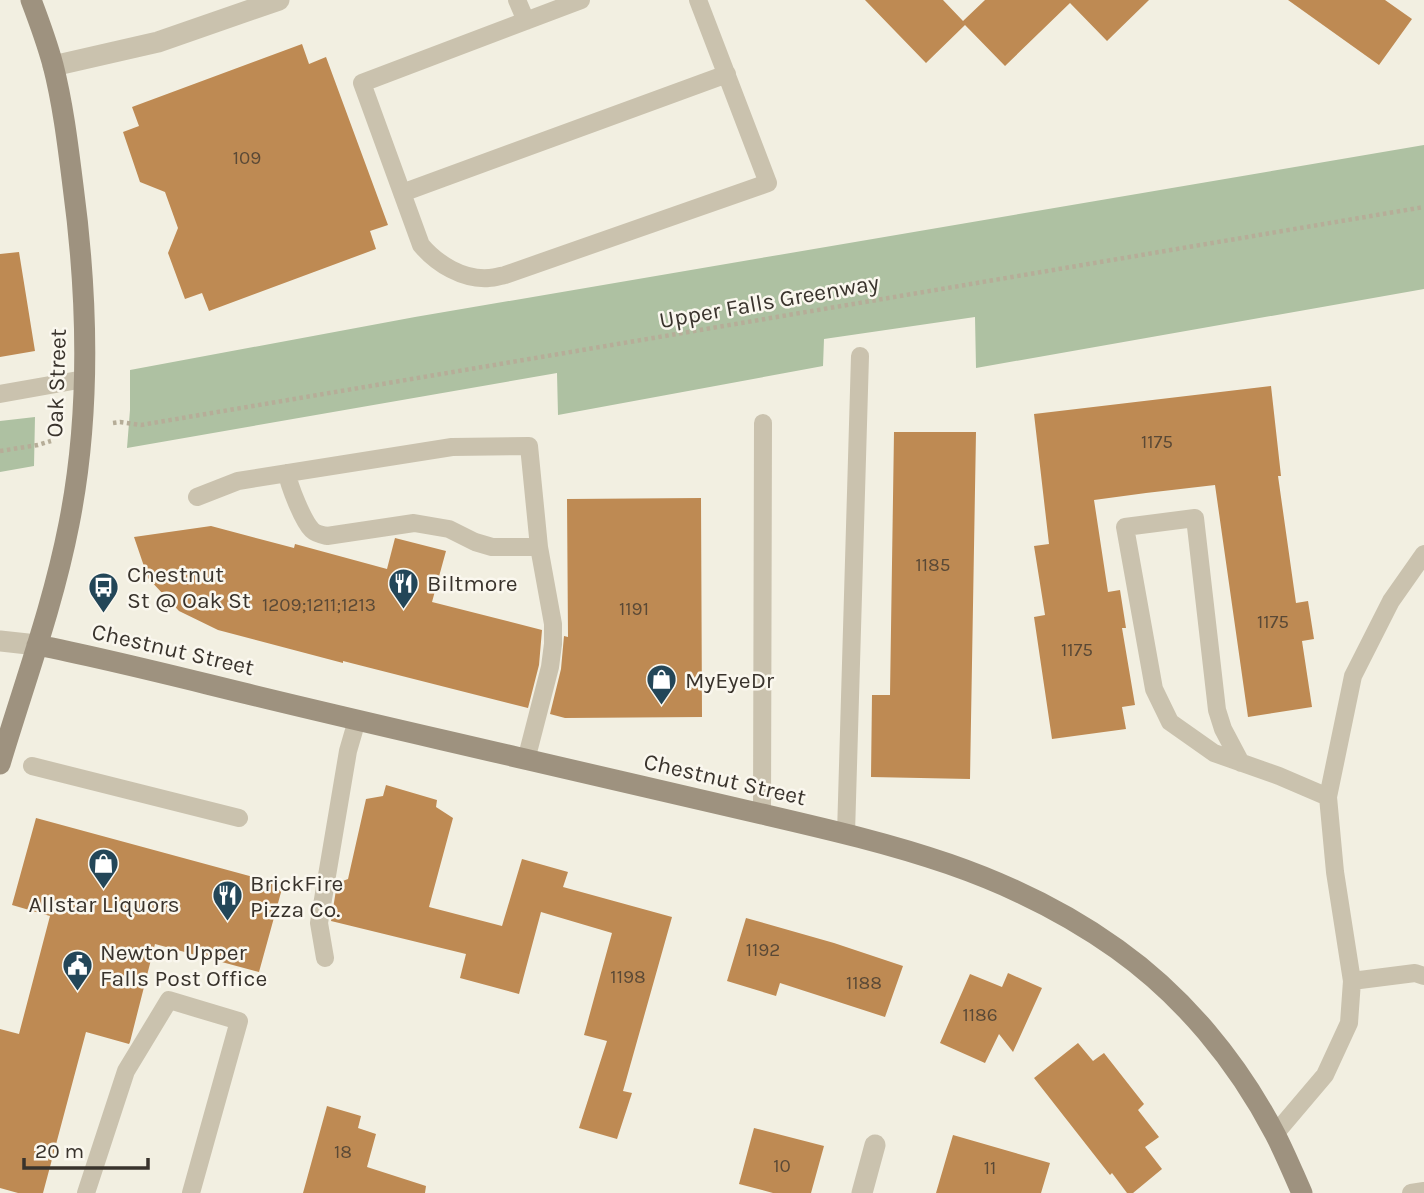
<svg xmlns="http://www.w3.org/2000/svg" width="1424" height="1193" font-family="Karla,sans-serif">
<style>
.green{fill:#aec1a2}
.building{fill:#be8a53}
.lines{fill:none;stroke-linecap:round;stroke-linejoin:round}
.path{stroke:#b6ad98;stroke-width:4.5;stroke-dasharray:3.5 3.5;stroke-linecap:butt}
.lane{stroke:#cac2ae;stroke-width:18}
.street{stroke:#cac2ae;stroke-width:21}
.secondary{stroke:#9e927f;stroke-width:21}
.labels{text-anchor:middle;stroke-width:5;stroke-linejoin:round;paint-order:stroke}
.number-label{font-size:19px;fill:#5a4936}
.street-label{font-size:23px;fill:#39332c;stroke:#faf7ee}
.poi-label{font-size:23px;fill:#39332c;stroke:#faf7ee;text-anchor:start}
</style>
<rect width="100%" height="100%" fill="#f2efe1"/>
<path class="green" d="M1424,145v144l-448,79 -1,-51 -151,22 -1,27 -265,49 -1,-42 -430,75 3,-38v-40l285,-53z
M35,417l-1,49 -34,6v-51z"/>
<path class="building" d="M865,0h78l20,21 22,-21h164l-42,41 -37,-38 -65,63 -40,-41 -39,38z
M1288,0h97l27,19 -33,46z
M302,44l7,20 17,-7 62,168 -18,6 6,18 -167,62 -7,-18 -17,6 -17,-46 10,-25 -13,-36 -25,-10 -17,-50 16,-6 -7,-19z
M19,252l16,99 -35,6v-103z
M1271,386l10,90h-3l18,127 12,-2 6,38 -12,2 10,66 -64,10 -33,-232 -69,8 -52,7 14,92 12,-2 6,38h-4l13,77 -13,2 4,22 -74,10 -18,-122 11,-2 -11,-69 15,-2 -15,-130z
M894,432h82l-6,347 -99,-2 1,-82h18z
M701,498l1,219 -137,1 -15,-4 11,-45 3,-33 4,1 -1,-138z
M211,526l83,22 1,-4 92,25 8,-31 51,13 -14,51 110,28 -3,35 -11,43 -185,-47v2l-125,-33 -39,-19 -31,-33 -14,-41z
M386,785l51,15 -1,7 17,11 -24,89 73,19 20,-67 46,13 -5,15 109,30 -49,174 9,2 -15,46 -38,-11 28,-87 -23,-6 28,-102 -71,-21 -22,82 -59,-16 6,-24 -135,-33 5,-31 4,-8 8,-3 18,-80 17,-3z
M36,818l247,67 -24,87 -104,-28 -25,98 -1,2 -43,-12 -43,161h-25l-18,-5v-159l19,5 31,-118 -38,-11z
M746,918l88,25 69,23 -18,51 -105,-34 -4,13 -49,-15z
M1008,973l34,15 -29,64 -14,-18 -14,29 -45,-20 30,-69 32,13z
M1078,1043l15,18 11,-8 40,51 -6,6 21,27 -14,10 17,22 -29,24h-6l-15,-20 -2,2 -76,-97z
M327,1106l34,10 -3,12 18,6 -9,33 59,19 -1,7h-122z
M754,1128l70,18 -13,47h-38l-34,-9z
M953,1135l97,28 -9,30h-105z"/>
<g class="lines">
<path class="path" d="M113,423l7,-1 21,3 1283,-218
M0,451l38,-6 13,-4"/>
<path class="lane" d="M517,0l9,21
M581,0l-219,83 59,162c16,19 42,35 68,33 5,0 11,-2 16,-3l263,-92 -70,-183
M402,193l325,-119
M0,394l84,-15
M287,473c2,13 16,48 25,57 4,4 10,5 15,6l87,-13 35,6 26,13 17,5h47l14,77v20l-3,23 -24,93
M197,497l41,-16 214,-34 77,-1 10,101
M1241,763l-18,-34 -6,-19 -22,-192 -70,9 29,162 16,33 44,31 65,23 49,21
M32,766l207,52
M762,814l1,-391
M846,834l14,-478
M325,958l-6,-35 29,-172 9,-31
M1352,981l63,-8 9,3
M1275,1134l50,-59 24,-52 3,-42 -17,-109 -7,-75 25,-121 38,-75 33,-47
M86,1193l40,-122 43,-71 70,21 -48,172
M1411,1193l13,-2"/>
<path class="street" d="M53,66l105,-24 121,-42
M0,641l37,4
M862,1193l13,-48"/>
<path class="secondary" d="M37,645c71,14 141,32 211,49 94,23 187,44 281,66 78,18 155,36 233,54 129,30 244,56 355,135 66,47 120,112 158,185 10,19 18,39 27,59
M0,764c24,-80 53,-158 69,-240 22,-111 19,-226 4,-338 -5,-40 -10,-82 -20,-121 -6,-22 -14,-44 -22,-65"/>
</g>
<defs>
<symbol id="restaurant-pin" viewBox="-11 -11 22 30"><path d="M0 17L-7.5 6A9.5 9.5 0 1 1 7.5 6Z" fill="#234658" stroke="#faf7ee"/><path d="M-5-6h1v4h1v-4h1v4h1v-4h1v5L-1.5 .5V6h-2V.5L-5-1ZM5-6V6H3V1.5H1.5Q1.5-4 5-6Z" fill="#fff"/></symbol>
<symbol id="bus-pin" viewBox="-11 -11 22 30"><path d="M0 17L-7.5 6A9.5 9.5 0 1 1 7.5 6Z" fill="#234658" stroke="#faf7ee"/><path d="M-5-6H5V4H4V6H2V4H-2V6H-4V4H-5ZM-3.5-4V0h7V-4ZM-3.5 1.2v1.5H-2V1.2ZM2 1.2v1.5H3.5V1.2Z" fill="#fff"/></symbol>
<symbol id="shop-pin" viewBox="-11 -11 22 30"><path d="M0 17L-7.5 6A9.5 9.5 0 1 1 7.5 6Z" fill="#234658" stroke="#faf7ee"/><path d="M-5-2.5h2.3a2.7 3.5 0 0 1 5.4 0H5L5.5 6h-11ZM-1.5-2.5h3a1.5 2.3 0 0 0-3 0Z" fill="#fff"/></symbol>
<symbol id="civic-pin" viewBox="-11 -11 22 30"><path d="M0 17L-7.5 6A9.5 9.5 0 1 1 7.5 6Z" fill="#234658" stroke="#faf7ee"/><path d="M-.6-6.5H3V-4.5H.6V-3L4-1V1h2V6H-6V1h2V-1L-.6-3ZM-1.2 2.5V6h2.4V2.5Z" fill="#fff"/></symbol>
</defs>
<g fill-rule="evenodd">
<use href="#restaurant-pin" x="386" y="566" width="35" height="47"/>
<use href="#bus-pin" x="86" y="570" width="35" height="47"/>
<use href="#shop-pin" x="644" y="662" width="35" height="47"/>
<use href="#shop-pin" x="86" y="846" width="35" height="47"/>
<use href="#restaurant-pin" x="210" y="878" width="35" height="47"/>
<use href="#civic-pin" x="60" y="948" width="35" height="47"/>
</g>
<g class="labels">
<g class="number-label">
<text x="247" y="164">109</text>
<text x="1157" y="448">1175</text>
<text x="933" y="571">1185</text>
<text x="319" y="611">1209;1211;1213</text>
<text x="634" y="615">1191</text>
<text x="1273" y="628">1175</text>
<text x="1077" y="656">1175</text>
<text x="763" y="956">1192</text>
<text x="628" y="983">1198</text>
<text x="864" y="989">1188</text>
<text x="980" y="1021">1186</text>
<text x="343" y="1158">18</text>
<text x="782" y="1172">10</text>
<text x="990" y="1174">11</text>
</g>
<g class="street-label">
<text transform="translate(769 301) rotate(-10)" y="8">Upper Falls Greenway</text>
<text transform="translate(56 383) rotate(-88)" y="8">Oak Street</text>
<text transform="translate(173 649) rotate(13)" y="8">Chestnut Street</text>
<text transform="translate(725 779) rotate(13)" y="8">Chestnut Street</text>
</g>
<g class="poi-label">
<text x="127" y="582">Chestnut<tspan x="127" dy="26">St @ Oak St</tspan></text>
<text x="427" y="591">Biltmore</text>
<text x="685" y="688">MyEyeDr</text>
<text x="250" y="891">BrickFire<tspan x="250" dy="26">Pizza Co.</tspan></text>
<text x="104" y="912" text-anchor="middle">Allstar Liquors</text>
<text x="100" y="960">Newton Upper<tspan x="100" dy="26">Falls Post Office</tspan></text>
</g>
</g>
<path d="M24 1158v10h124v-10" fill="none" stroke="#39332c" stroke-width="3.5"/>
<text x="35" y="1158" font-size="21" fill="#39332c" stroke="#faf7ee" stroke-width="5" paint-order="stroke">20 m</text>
</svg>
